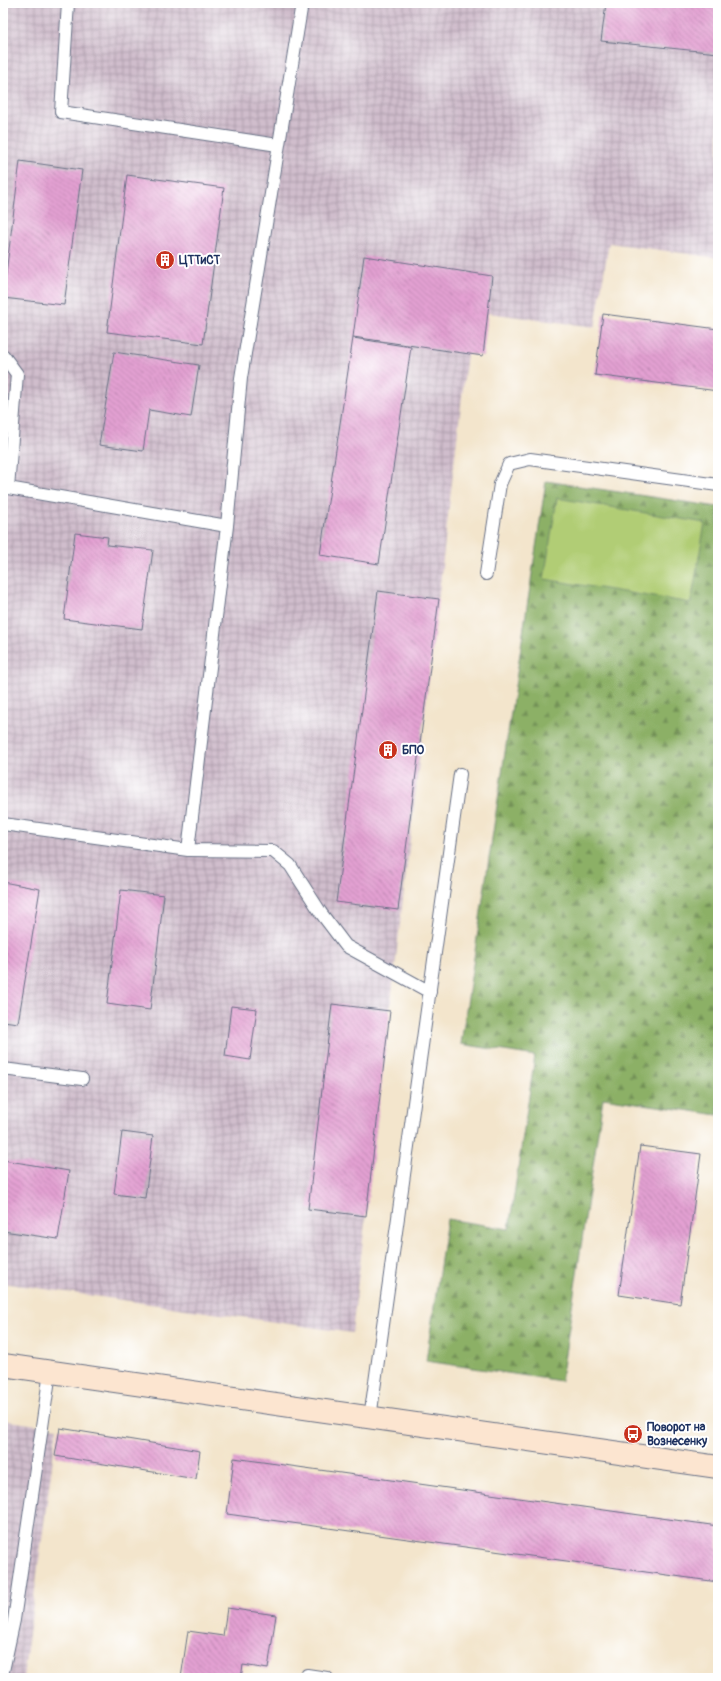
<svg xmlns="http://www.w3.org/2000/svg" width="721" height="1681" font-family="Pangolin,sans-serif">
<style>
.industrial{fill:url(#industrial-grid)}
.forest{fill:url(#forest-firs);stroke:#547062}
.park{fill:#b1cd74;stroke:#667e69}
.building{fill:url(#building-back-hatch)}
.lines{fill:none;stroke-linecap:round;stroke-linejoin:round}
.lane-casing{stroke:#676f84;stroke-width:14}
.secondary-casing{stroke:#676f84;stroke-width:24}
.lane{stroke:#fff;stroke-width:12}
.secondary{stroke:#fce5d0;stroke-width:22}
.labels{text-anchor:middle;stroke-width:4;stroke-linejoin:round;paint-order:stroke}
.poi-label{font-size:12px;font-weight:bold;fill:#1b2f5e;stroke:#fff;text-anchor:start}
</style>
<defs>
<pattern id="industrial-grid" width="8" height="8" patternUnits="userSpaceOnUse"><rect width="8" height="8" fill="#d0bdcc"/><path d="M0 4h8M4 0v8" fill="none" stroke="#a89aa9"/></pattern>
<pattern id="forest-firs" width="22" height="20" patternUnits="userSpaceOnUse"><rect width="22" height="20" fill="#8cb066"/><path d="M5 1l3.5 6h-7zM16 11l3.5 6h-7z" fill="#729057"/></pattern>
<pattern id="building-back-hatch" width="6" height="6" patternUnits="userSpaceOnUse"><rect width="6" height="6" fill="#e3a0d2"/><path d="M-1 5l2 2M0 0l6 6M5-1l2 2" fill="none" stroke="#b783ae"/></pattern>
</defs>
<rect width="100%" height="100%" fill="#fff"/>
<filter id="ink" filterUnits="userSpaceOnUse"><feTurbulence type="fractalNoise" baseFrequency=".025" numOctaves="2"/><feDisplacementMap in="SourceGraphic" scale="8" xChannelSelector="R" yChannelSelector="G"/><feConvolveMatrix kernelMatrix="1 2 1 2 8 2 1 2 1" color-interpolation-filters="sRGB"/></filter>
<filter id="wash" filterUnits="userSpaceOnUse"><feTurbulence type="fractalNoise" baseFrequency=".012" numOctaves="4" result="noise"/><feDisplacementMap in="SourceGraphic" scale="16" xChannelSelector="R" yChannelSelector="G"/><feGaussianBlur stdDeviation="0.9" result="paint"/><feColorMatrix in="noise" values="0 0 0 0 0 0 0 0 0 0 0 0 0 0 0 0 0 1.4 0 .05"/><feComposite in="paint" operator="in"/></filter>
<g filter="url(#wash)">
<rect width="100%" height="100%" fill="#f3e5cc"/>
<path class="industrial" d="M3,3h715v255l-109,-15 -14,84 -107,-14 -5,43 -16,-2 -115,979 -349,-50z
M3,1420l54,8 -34,250h-20z"/>
<path class="forest" d="M546,481l172,26v608l-115,-17 -42,283 -135,-20 21,-142 62,10 26,-173 -74,-12z"/>
<path class="park" d="M557,498l148,25 -14,80 -147,-24z"/>
<g id="blocks">
<path class="building" d="M606,3h112v50l-117,-12z
M20,161l62,9 -18,135 -61,-7z
M127,175l97,13 -21,156 -96,-12z
M364,256l128,20 -9,80 -130,-19z
M603,314l115,15v62l-123,-16z
M353,338l58,9 -32,217 -59,-9z
M114,352l85,13 -8,52 -42,-7 -6,41 -44,-6z
M75,533l33,4 -1,8 46,5 -11,79 -78,-10z
M378,591l61,8 -41,311 -62,-8z
M3,882l37,7 -22,134 -15,-2z
M121,890l43,5 -14,115 -43,-6z
M332,1004l58,7 -24,205 -58,-7z
M231,1006l26,3 -7,51 -25,-4z
M122,1132l31,4 -8,62 -31,-4z
M640,1146l61,8 -21,150 -61,-9z
M3,1160l66,11 -11,68 -55,-8z
M60,1428l140,23 -4,28 -141,-23z
M234,1458l484,68v56l-491,-68z
M227,1608l49,7 -8,54 -25,-4 -2,13h-60l7,-47 35,5z"/>
</g>
</g>
<g filter="url(#ink)">
<use href="#blocks" fill-opacity="0" stroke="#676f84" stroke-width="1"/>
<g class="lines">
<defs>
<path id="lane" d="M68,3l-7,109 217,33
M3,355l14,19 -9,114 219,38 -39,324
M227,526l14,-148 61,-375
M486,574l14,-90 9,-20 21,-5 188,26
M3,824l185,26 85,1 17,14 31,48 25,33 84,46
M3,1069l79,10
M370,1418l90,-644
M3,1671l11,-51 36,-248
M305,1678l2,-3 20,3"/>
<path id="secondary" d="M3,1365l715,102"/>
</defs>
<use href="#lane" class="lane-casing"/>
<use href="#secondary" class="secondary-casing"/>
<use href="#lane" class="lane"/>
<use href="#secondary" class="secondary"/>
</g>
</g>
<defs>
<symbol id="building-disc" viewBox="-11 -11 22 22"><circle r="9.5" fill="#c8321e" stroke="#fff"/><path d="M-4-6H4V6H1V3H-1V6H-4ZM-2.5-4.3h1.7v1.8h-1.7ZM.8-4.3h1.7v1.8H.8ZM-2.5-1h1.7V.8h-1.7ZM.8-1h1.7V.8H.8Z" fill="#fff"/></symbol>
<symbol id="bus-disc" viewBox="-11 -11 22 22"><circle r="9.5" fill="#c8321e" stroke="#fff"/><path d="M-5-6H5V4H4V6H2V4H-2V6H-4V4H-5ZM-3.5-4V0h7V-4ZM-3.5 1.2v1.5H-2V1.2ZM2 1.2v1.5H3.5V1.2Z" fill="#fff"/></symbol>
</defs>
<g fill-rule="evenodd">
<use href="#building-disc" x="154" y="249" width="22" height="22"/>
<use href="#building-disc" x="377" y="739" width="22" height="22"/>
<use href="#bus-disc" x="622" y="1423" width="22" height="22"/>
</g>
<g class="labels">
<g class="poi-label">
<text x="179" y="264">ЦТТиСТ</text>
<text x="402" y="754">БПО</text>
<text x="647" y="1431">Поворот на<tspan x="647" dy="14">Вознесенку</tspan></text>
</g>
</g>
<rect width="721" height="1681" fill="none" stroke="#fff" stroke-width="16"/>
</svg>
